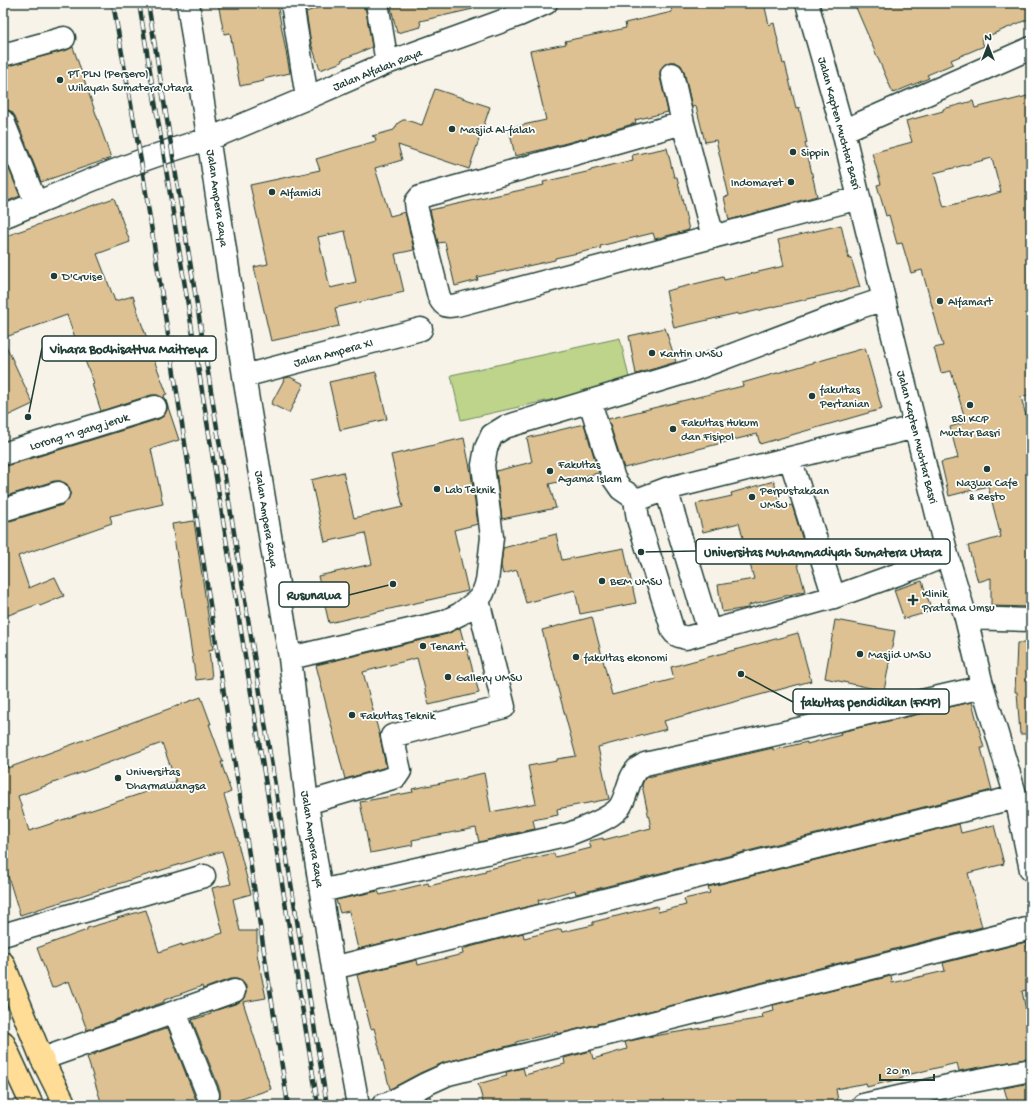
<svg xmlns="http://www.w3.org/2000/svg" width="1034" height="1108" font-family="'Gochi Hand',sans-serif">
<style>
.green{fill:#bdd48a;stroke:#6e885f}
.building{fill:#dec192;stroke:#1f3d34;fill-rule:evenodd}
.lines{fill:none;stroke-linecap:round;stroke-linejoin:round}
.minor-casing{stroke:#1f3d34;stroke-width:25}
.major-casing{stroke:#1f3d34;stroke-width:25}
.minor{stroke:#fff;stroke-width:22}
.major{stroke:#ffdd96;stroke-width:22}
.rail-casing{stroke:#1f3d34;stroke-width:4.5}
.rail{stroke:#fff;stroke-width:3;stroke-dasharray:9;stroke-linecap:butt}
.poi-dot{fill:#1f3d34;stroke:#fff;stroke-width:1.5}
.labels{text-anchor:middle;stroke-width:3.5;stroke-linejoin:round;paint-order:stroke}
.street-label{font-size:12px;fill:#1f3d34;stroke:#fff}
.poi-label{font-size:12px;fill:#1f3d34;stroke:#fff;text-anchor:start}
.leader{fill:none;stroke:#1f3d34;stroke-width:1.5}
.callout-dot{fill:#1f3d34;stroke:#fff;stroke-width:1.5}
.callout{fill:#fff;stroke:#1f3d34;stroke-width:1.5}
.callout-label{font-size:13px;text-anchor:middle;font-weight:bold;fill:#1f3d34}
</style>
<rect width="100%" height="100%" fill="#f8f3e9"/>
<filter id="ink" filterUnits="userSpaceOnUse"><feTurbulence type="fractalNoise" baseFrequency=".025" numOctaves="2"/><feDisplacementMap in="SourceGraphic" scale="8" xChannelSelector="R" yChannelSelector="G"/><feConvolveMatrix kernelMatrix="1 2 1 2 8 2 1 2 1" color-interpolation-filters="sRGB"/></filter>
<g filter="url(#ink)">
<path class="green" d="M620,338l10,44 -169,38 -10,-45z"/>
<path class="building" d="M218,3h59l13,70 -27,6 1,2 -24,5 -10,-53 -6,1z
M332,3h30l4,8 6,36 -31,13 1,2 -22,8 -9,-27 -5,-31z
M390,3h82l1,6 -53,12 1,6 -24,6z
M680,3h84l5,22 5,-2 9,41 2,-1 11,45 3,-1 8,36h-2l12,53 -88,24 -5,-23 5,-1 -13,-56 -11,2 -9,-36 -4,1 -8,-36 -3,-6 -6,-3h-6l-5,3 -4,6v6l8,35 -33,8 1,3 -47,14 -45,12 -29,7 -6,-28 37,-8 -16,-69 36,-7 -1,-3 61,-13 -1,-5 47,-11 -1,-7z
M854,3h177v15l-50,21 3,7 -33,14 2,4 -26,11 2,3 -36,15z
M73,47l38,111 -70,24 -26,-66 -4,-5 -4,-1 -4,-13v-30l64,-17z
M435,89l55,18 -21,62 -71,-24 4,15 -27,8 15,48 15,-4 9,38 -19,4 9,38 -69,16 4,18 -68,15 -17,-74 14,-3 -18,-79 70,-15 -4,-11 60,-18 -1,-4 -3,-1 22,-6 4,-7 5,-3h3l16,5zM345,231l11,51 -26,6 -12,-51z
M1031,95v299l-10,3 10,38v172l-40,-1v-28l-13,4 -10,-36 33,-9 -13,-51 -39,10 -8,-34 17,-4 -8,-31 16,-5 -15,-51 -10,2 -7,-25 9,-2 -21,-76 -11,3 -9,-30 -5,1 -8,-29 -3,1 -9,-31 4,-1 -9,-31 40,-11 -6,-21 37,-10v-2l30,-8 2,7 32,-8 1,1zM992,158l9,34 -57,15 -10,-34z
M667,148l7,29h3l12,53 -34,9 -2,-6 -53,13 1,2 -46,10v2l-78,17 1,3 -23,6 -10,-44 -7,1 -8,-33 114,-25 -1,-3 48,-11v-1l42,-10 -1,-5z
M3,154l17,42 -17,7z
M114,198l16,44 -33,12 18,47 18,-5 8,26 11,30h-1l16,42 -3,1 15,45 -28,9 12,55 -53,12 2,7 -94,33 11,32 26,-11 9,19 -24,10 -1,-2 -36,13v-95h4l55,-17 5,-4 3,-6v-5l-3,-6 -7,-3h-6l-51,16v-31h4l152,-47 5,-3 3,-6v-6l-3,-6 -7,-3h-6l-50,16 -9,-27 2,-1 -15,-37h-1l-11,-31 -64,23v-101z
M841,225l8,34 2,-1 9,29 -122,28v-2l-64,15 -8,-37 57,-14 1,3 60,-14 -6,-26z
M665,328l11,34 -40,12 -7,-38z
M3,339l30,65 -30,14z
M865,348l17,61 -122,35 -3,-10 -133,34 -16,-49 135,-33 -1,-3z
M376,372l11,47 -47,11 -11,-48z
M290,377l14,7 -15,29 -18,-9 14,-26z
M584,424l15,49 -50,11 7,24 -54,11 -6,-48 36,-9 -5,-24z
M464,438l7,35 7,51 -24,6 14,61 -139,32 -11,-47 54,-12 -7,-31 -40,9 -14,-62 32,-8 11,46 49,-11 -12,-52z
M774,481l7,27 11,-3 12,39 3,14 -10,3 8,30 -56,14v2l-1,1 -26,4 -4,-27 36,-6 -15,-56 -36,9 -7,-28 36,-8 -1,-3z
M194,521l19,128 -4,1 3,28 -16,2 -24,-156z
M556,534l6,26 62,-12 12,55 -56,11 -5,-24 -49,13 -9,-33 -14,4 -2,-8 2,-18z
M922,581l10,30 -28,8 -10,-29z
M592,617l20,78 62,-16 -3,-12 127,-34 13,48 -147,40 3,8 -69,18 11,52 -52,10 1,6 -25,5 2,9 -39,8v1l-17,4 -3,-14 -64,12 1,5 -43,8 -10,-51 53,-10 -1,-3 54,-11v-1l18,-4 7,39 45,-9 -8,-37 29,-5v-2l19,-3 -34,-126z
M835,620l60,11 -11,60 -59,-13z
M460,628l6,22 1,-1 12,44 -50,12 -12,-47 -54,14 17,65 6,30 -41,12 -29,-114 131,-31z
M1017,643h14v91h-11l-3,-42h-2z
M201,697l10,27h-2l14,38h-2l10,30 -7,3 15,48 -1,1 13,50 -18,5 7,32h17v23l9,44 -23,4 28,87 -47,16h-9l3,-3 2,-5v-7l-28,-70 19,-6v-2l27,-9 5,-4 3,-6v-7l-4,-5 -5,-2h-7l-27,10 -1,-3 -38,14v2l-77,28 -18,-49 -17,7 -15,-40 50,-18v-2l31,-9 -1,-1 29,-8 13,42 23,-8v2l41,-13 -11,-45 19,-4 -9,-33 -202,64 -17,-55v-99h2l3,7zM162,743l14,39 -147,49 -11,-35z
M972,702l12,46h-3l11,42 -416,104 -1,-4 -37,10 1,4 -181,45 -9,-38 -9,2 -4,-13 42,-9 2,4 48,-12 1,3 57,-14 -1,-2 69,-17 1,4 36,-9 -2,-7 14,-3v2l48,-12 -9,-43 2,-5 4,-3 125,-29v2l34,-8v2l34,-9 -1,-3z
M959,824l2,9 33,-8 10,39 -36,9 14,54 -424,107 -1,-2 -41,10v2l-73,19 -23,10 -30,16 -16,-61 -3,1 -14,-54 60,-15 1,5 45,-11 -1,-5 61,-16 1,5 37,-9 1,3 31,-7v-3l64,-16 1,6 28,-7 -2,-6 26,-6 -2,-6z
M1026,942l5,24v23l-9,2 9,42v25l-72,13 -2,-8 -54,13v2l-36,9 -1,-4 -30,6 2,12 -19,4h-335l-6,-21 29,-8 -1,-4 17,-4 2,7 40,-11 -1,-6 27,-7 2,8 34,-10 -2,-7 23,-5 115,-19 -1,-4 12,-3 -1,-6 118,-29 1,7 53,-12 -2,-8z
M168,1028l28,72 5,5h-99l-15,-48 9,-3v-1z
M1031,1083v22h-22l-5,-17z
M430,1096l2,9h-19z"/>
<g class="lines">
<defs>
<path id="minor" d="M188,3l56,373 46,282 17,145 26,165 25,137
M292,3l15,95
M377,3l10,60
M807,3l36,128 16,67 88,357 19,63 15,63 35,116 15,73
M3,55l61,-17
M672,74l11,49 30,114
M3,121l33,82
M683,123l-91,26 -172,48 -4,5 1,8 22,87c5,10 8,10 18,8l402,-107
M843,131l188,-83
M3,217c68,-28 135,-59 206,-78l98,-41 80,-35 132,-48 27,-12
M244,376l177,-47
M590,402l24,77 7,10 16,11
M3,454l152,-47
M790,458l44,139
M666,489l43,142
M637,500l-1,6 2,13 35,112c3,5 7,5 13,7l148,-41 81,-29 32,-13
M637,500l29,-11 249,-62
M3,510l55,-17
M966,618l65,2
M290,658l154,-36 16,-8 18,-14 5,-7 4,-11 5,-45 -9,-72 3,-17 6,-13 13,-8 185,-56 164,-62 30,-10
M307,803l89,-26 4,-6 -8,-35 112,-29 -26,-107
M321,891l248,-57c13,-5 41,-15 50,-26 8,-10 9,-30 18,-39 2,-2 6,-3 8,-5l338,-77
M3,935l201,-59
M333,968l683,-171
M175,1012l33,83
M42,1059l192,-68
M383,1105l7,-2 36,-19 22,-10 583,-146
M863,1105l90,-20 78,-15"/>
<path id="major" d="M3,963l39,96 23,46
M3,1042l29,63"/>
</defs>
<use href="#minor" class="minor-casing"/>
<use href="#major" class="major-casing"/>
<use href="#minor" class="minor"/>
<use href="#major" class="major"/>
<defs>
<path id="rail" d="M113,3l28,158 147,944
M139,3l179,1102
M148,3l179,1102"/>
</defs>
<use href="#rail" class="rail-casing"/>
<use href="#rail" class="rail"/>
</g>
</g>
<g class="poi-dot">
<circle cx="60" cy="80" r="4"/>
<circle cx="452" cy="129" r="4"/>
<circle cx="793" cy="152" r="4"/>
<circle cx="791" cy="182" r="4"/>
<circle cx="272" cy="192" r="4"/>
<circle cx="54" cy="276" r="4"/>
<circle cx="940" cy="301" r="4"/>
<circle cx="652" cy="353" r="4"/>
<circle cx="812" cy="396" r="4"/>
<circle cx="970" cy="405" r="4"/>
<circle cx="673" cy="429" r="4"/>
<circle cx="987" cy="469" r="4"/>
<circle cx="550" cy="471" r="4"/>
<circle cx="437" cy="489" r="4"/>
<circle cx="752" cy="497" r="4"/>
<circle cx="602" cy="581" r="4"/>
<path d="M911 594h4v4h4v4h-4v4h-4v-4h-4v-4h4z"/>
<circle cx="423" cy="646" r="4"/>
<circle cx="860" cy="654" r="4"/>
<circle cx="576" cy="657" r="4"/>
<circle cx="448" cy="677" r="4"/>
<circle cx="352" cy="715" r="4"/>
<circle cx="118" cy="778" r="4"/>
</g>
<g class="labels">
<g class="street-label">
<text transform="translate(377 69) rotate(-22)" y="4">Jalan Alfalah Raya</text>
<text transform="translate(840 123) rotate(75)" y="4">Jalan Kapten Muchtar Basri</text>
<text transform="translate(218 198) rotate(82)" y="4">Jalan Ampera Raya</text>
<text transform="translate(333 352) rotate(-15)" y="4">Jalan Ampera XI</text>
<text transform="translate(79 431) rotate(-17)" y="4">Lorong 11 gang jeruk</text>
<text transform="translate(918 437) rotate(76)" y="4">Jalan Kapten Muchtar Basri</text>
<text transform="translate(267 519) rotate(81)" y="4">Jalan Ampera Raya</text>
<text transform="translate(313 839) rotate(81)" y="4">Jalan Ampera Raya</text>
</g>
<g class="poi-label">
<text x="68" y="77">PT PLN (Persero)<tspan x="68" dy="14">Wilayah Sumatera Utara</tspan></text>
<text x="460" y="133">Masjid Al-falah</text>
<text x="801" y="156">Sippin</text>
<text x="783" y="186" text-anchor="end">Indomaret</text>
<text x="280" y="196">Alfamidi</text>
<text x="62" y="280">D'Cruise</text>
<text x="948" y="305">Alfamart</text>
<text x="660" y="357">Kantin UMSU</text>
<text x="820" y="393">fakultas<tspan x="820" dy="14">Pertanian</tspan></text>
<text x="970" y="422" text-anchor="middle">BSI KCP<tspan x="970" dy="14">Muctar Basri</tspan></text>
<text x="681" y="426">Fakultas Hukum<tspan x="681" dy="14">dan Fisipol</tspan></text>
<text x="558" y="468">Fakultas<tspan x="558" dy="14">Agama Islam</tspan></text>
<text x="987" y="486" text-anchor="middle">Nazwa Cafe<tspan x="987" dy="14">&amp; Resto</tspan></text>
<text x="445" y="493">Lab Teknik</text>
<text x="760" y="494">Perpustakaan<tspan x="760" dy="14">UMSU</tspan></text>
<text x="610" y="585">BEM UMSU</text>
<text x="922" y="597">Klinik<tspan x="922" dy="14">Pratama Umsu</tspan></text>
<text x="431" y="650">Tenant</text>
<text x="868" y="658">Masjid UMSU</text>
<text x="584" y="661">fakultas ekonomi</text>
<text x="456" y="681">Gallery UMSU</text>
<text x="360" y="719">Fakultas Teknik</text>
<text x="126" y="775">Universitas<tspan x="126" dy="14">Dharmawangsa</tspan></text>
</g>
</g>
<path class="leader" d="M28 417L42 348M641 552L696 551M393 584L349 595M741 674L793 702"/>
<g class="callout-dot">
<circle cx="28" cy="417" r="4"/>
<circle cx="641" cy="552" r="4"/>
<circle cx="393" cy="584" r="4"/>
<circle cx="741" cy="674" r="4"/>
</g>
<g class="callout">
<rect x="42" y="336" width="174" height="25" rx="4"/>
<rect x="696" y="539" width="254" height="25" rx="4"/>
<rect x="279" y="582" width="70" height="25" rx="4"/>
<rect x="793" y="689" width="156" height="25" rx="4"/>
</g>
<g class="callout-label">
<text x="129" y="353">Vihara Bodhisattva Maitreya</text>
<text x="823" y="556">Universitas Muhammadiyah Sumatera Utara</text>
<text x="314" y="599">Rusunawa</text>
<text x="871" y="706">fakultas pendidikan (FKIP)</text>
</g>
<rect width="1034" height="1108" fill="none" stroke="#fff" stroke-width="16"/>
<rect x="8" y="8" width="1018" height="1092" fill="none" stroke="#1f3d34" stroke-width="1.5" filter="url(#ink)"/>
<g transform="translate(988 46)" stroke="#ffffff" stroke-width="3" paint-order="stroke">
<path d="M0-3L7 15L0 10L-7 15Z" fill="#1f3d34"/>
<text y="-6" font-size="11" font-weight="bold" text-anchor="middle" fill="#1f3d34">N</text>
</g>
<path d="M880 1074v6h54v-6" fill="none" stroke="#1f3d34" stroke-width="2"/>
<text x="886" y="1074" font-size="12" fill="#1f3d34" stroke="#ffffff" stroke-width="3" paint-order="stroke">20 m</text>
</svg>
